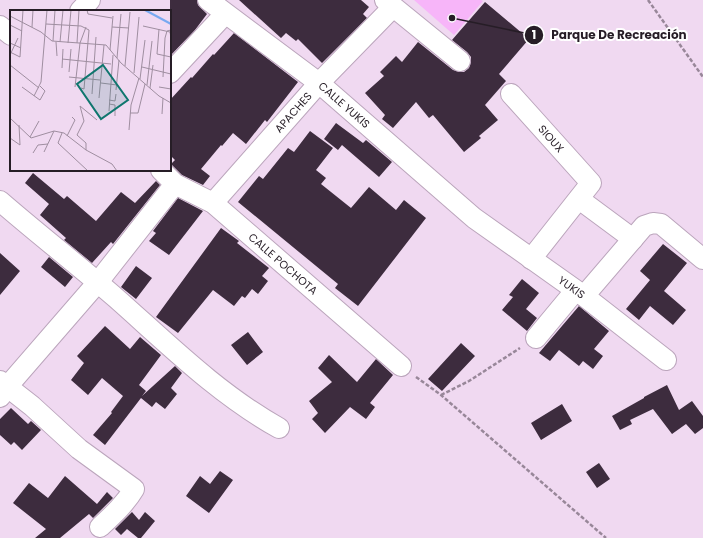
<svg xmlns="http://www.w3.org/2000/svg" width="703" height="538" font-family="Poppins,sans-serif">
<style>
.green{fill:#f7b5f9}
.building{fill:#3d2c3e}
.lines{fill:none;stroke-linecap:round;stroke-linejoin:round}
.minor-casing{stroke:#bba5bc;stroke-width:22}
.path{stroke:#988799;stroke-width:2.5;stroke-dasharray:4 2;stroke-linecap:butt}
.minor{stroke:#fff;stroke-width:20}
.labels{text-anchor:middle;stroke-width:4;stroke-linejoin:round;paint-order:stroke}
.street-label{font-size:11px;fill:#261d26;stroke:#fff}
.inset-river{fill:none;stroke:#78a9f1;stroke-width:2}
.inset-road{fill:none;stroke:#9f8ea0;stroke-width:1}
.view{fill:#0f766e;fill-opacity:0.15;stroke:#0f766e;stroke-width:2}
.inset-edge{fill:none;stroke:#261d26;stroke-width:2}
.leader{fill:none;stroke:#261d26;stroke-width:1.5}
.callout-dot{fill:#261d26;stroke:#fff;stroke-width:1.5}
.mark-label{font-size:12px;text-anchor:middle;font-weight:bold;fill:#fff}
.callout-label{font-size:12px;text-anchor:middle;font-weight:bold;fill:#261d26;stroke:#fff;stroke-width:4;stroke-linejoin:round;paint-order:stroke}
</style>
<rect width="100%" height="100%" fill="#f0d9f1"/>
<path class="green" d="M414,0h67l2,1 -29,34z"/>
<path class="building" d="M170,0h27l1,5 9,9 -12,16 -25,26z
M239,0h122l8,7 -6,7 4,4 -45,45 -24,-24 -2,2 -10,-8 -5,5z
M485,2l44,37 -30,35 7,7 -21,24 13,15 -19,16 2,2 -17,14 -31,-37 -4,3 -13,-16 -23,26 -11,-9 3,-4 -20,-22 19,-17 -4,-4 16,-16 6,6 16,-20 35,28 6,2h5l5,-4 2,-6v-5l-4,-5 -15,-12z
M234,33l64,49 -31,40 -2,-2 -19,24 -13,-11 -11,13 -1,-1 -20,24 9,7 -7,9 -21,-10 -11,-11 4,-4 -5,-5v-55l21,-23 1,1 21,-24 1,1z
M336,123l27,20 3,-3 26,22 -13,15 -37,-32 -4,5 -14,-11z
M310,131l23,17 -17,22 10,8 -5,6 30,24 18,-21 27,23 8,-10 22,18 -68,88 -23,-18 3,-4 -100,-82 21,-26 4,3 25,-31 6,4z
M33,173l31,26 3,-3 29,25 25,-29 14,11 21,-22 4,4 -47,59 -2,-2 -19,21 -28,-23 2,-2 -26,-23 9,-11 -24,-21z
M178,198l25,13 -34,44 -20,-14 7,-8 -3,-2z
M221,228l18,13 -2,2 32,25 -7,8 6,5 -10,13 -6,-5 -7,9 -3,-2 -8,10 -21,-16 -35,43 -22,-16z
M663,244l24,19 -23,28 22,19 -13,15 -23,-19 -11,14 -13,-11 24,-29 -10,-9z
M0,253l20,18 -20,24z
M49,257l24,20 -8,10 -24,-20z
M136,266l16,12 -16,21 -15,-12z
M522,279l17,14 -13,16 11,9 -10,13 -25,-21 11,-13 -4,-2z
M579,306l30,25 -15,18 9,7 -10,13 -10,-8 -4,5 -20,-16 -9,11 -11,-8z
M105,326l25,23 10,-12 21,18 -22,30 7,6 -4,5 33,-30 7,7 -11,15 6,6 -12,15 -9,-7 -4,5 -11,-9 -36,47 -12,-10 19,-22 -1,-1 12,-16 -21,-18 -14,17 -17,-15 13,-17 -7,-7z
M248,332l15,20 -16,13 -16,-20z
M461,343l14,13 -33,35 -14,-12z
M329,355l28,27 19,-23 17,16 -23,28 5,4 -9,12 -16,-12 -25,26 -13,-14 6,-6 -9,-12 23,-19 -14,-14z
M667,385l12,25 13,-9 11,15v12l-8,6 -9,-10 -14,10 -19,-25 -23,11 2,4 -12,6 -8,-14 32,-18v-1z
M562,404l10,17 -31,19 -10,-17z
M11,408l17,16 3,-3 10,9 -19,20 -8,-8 -3,3 -11,-10v-16z
M599,463l11,16 -13,9 -11,-16z
M220,471l13,9 -24,33 -23,-17 14,-20 10,8z
M65,476l32,28 10,-12 6,6 -20,20 -4,-4 -29,24h-25l11,-9 -33,-26 16,-20 19,15z
M132,512l7,8 6,-8 10,9 -14,17h-3l-11,-9 -6,6 -6,-6z"/>
<g class="lines">
<defs>
<g id="minor">
<path id="s1" d="M208,0l111,83 155,135 110,78 82,64"/>
<path d="M385,0l75,61"/>
<path d="M80,11l10,-11"/>
<path d="M0,26l11,9"/>
<path d="M170,73l55,-59"/>
<path id="s2" d="M511,94l80,89 -60,76"/>
<path id="s3" d="M161,170l14,14 38,19 188,163"/>
<path d="M579,199l54,40"/>
<path d="M0,201c38,33 78,64 116,97 52,46 102,96 163,130"/>
<path id="s4" d="M213,203l106,-120 74,-76"/>
<path d="M584,296l60,-70 9,-3 8,1 42,35"/>
<path d="M536,338l39,-47"/>
<path d="M0,381l32,25 47,43 55,40c-9,15 -21,26 -34,38"/>
<path d="M0,397l7,-10 91,-105 77,-98"/>
</g>
</defs>
<use href="#minor" class="minor-casing"/>
<path class="path" d="M648,0l55,77
M416,377l25,18 165,143
M441,395l28,-14 51,-33"/>
<use href="#minor" class="minor"/>
</g>
<g class="labels">
<g class="street-label">
<text dy="4" stroke="none"><textPath href="#s1" startOffset="172">CALLE YUKIS</textPath></text>
<text dy="4" stroke="none"><textPath href="#s4" startOffset="121">APACHES</textPath></text>
<text dy="4" stroke="none"><textPath href="#s2" startOffset="60">SIOUX</textPath></text>
<text dy="4" stroke="none"><textPath href="#s3" startOffset="155">CALLE POCHOTA</textPath></text>
<text dy="4" stroke="none"><textPath href="#s1" startOffset="464">YUKIS</textPath></text>
</g>
</g>
<g transform="translate(10 10)">
<rect width="161" height="161" fill="#f0d9f1"/>
<path class="inset-river" d="M135,0l26,14"/>
<path class="inset-road" d="M77,0l1,4 24,4M0,6l31,16 11,9 54,4 15,18 38,33 12,7M36,14l35,2 8,4 -5,59 -3,-1M0,15l12,6M133,16l27,6 1,6M22,17l1,-17M102,17l17,1M149,19l-2,25 14,3M43,31l2,-31M46,32l1,14M50,32l3,-32M0,33l11,5M58,33l3,-33M67,33l2,-33M70,33l6,-16M100,40l3,-34M0,42l10,5 3,-47M0,45l8,-17M107,48l4,-44M52,49l49,5M0,55l29,23M115,56l5,-54M132,57l29,7M52,58l1,-19M59,62l2,-23M124,63l5,-56M59,67l31,3M153,67l2,-39 2,-7 4,-1M130,69l5,-39M91,73l16,2M137,75l5,-44M12,77l18,13 5,-9 -5,-5M65,77l5,-44M149,77l12,2M140,78l3,-23M106,80l3,-30M82,84l4,-57M24,86l7,-14 6,-72M89,88l5,-53M99,90l6,1 1,-7M99,94l6,1v11M70,96l4,15 -7,14 9,8v7M70,96l17,14M99,101l4,-56M120,103h8l7,-29M152,104l1,-16M0,108l21,20 23,-7 10,2 22,17 26,14 5,7M119,120l2,-25 8,-27M52,123l-4,10 30,28M57,126l8,-16 -3,-3M20,127l9,-16M0,128l10,7 -1,-20M34,142l10,-21M23,143l5,-8 10,-1"/>
<path class="view" d="M93,55l25,35 -27,19 -24,-35z"/>
<rect width="161" height="161" class="inset-edge"/>
</g>
<path class="leader" d="M452 18L534 35"/>
<g class="callout-dot">
<circle cx="452" cy="18" r="4"/>
<circle cx="534" cy="35" r="10"/>
</g>
<g class="mark-label">
<text x="534" y="39">1</text>
</g>
<g class="callout-label">
<text x="619" y="39">Parque De Recreación</text>
</g>
</svg>
